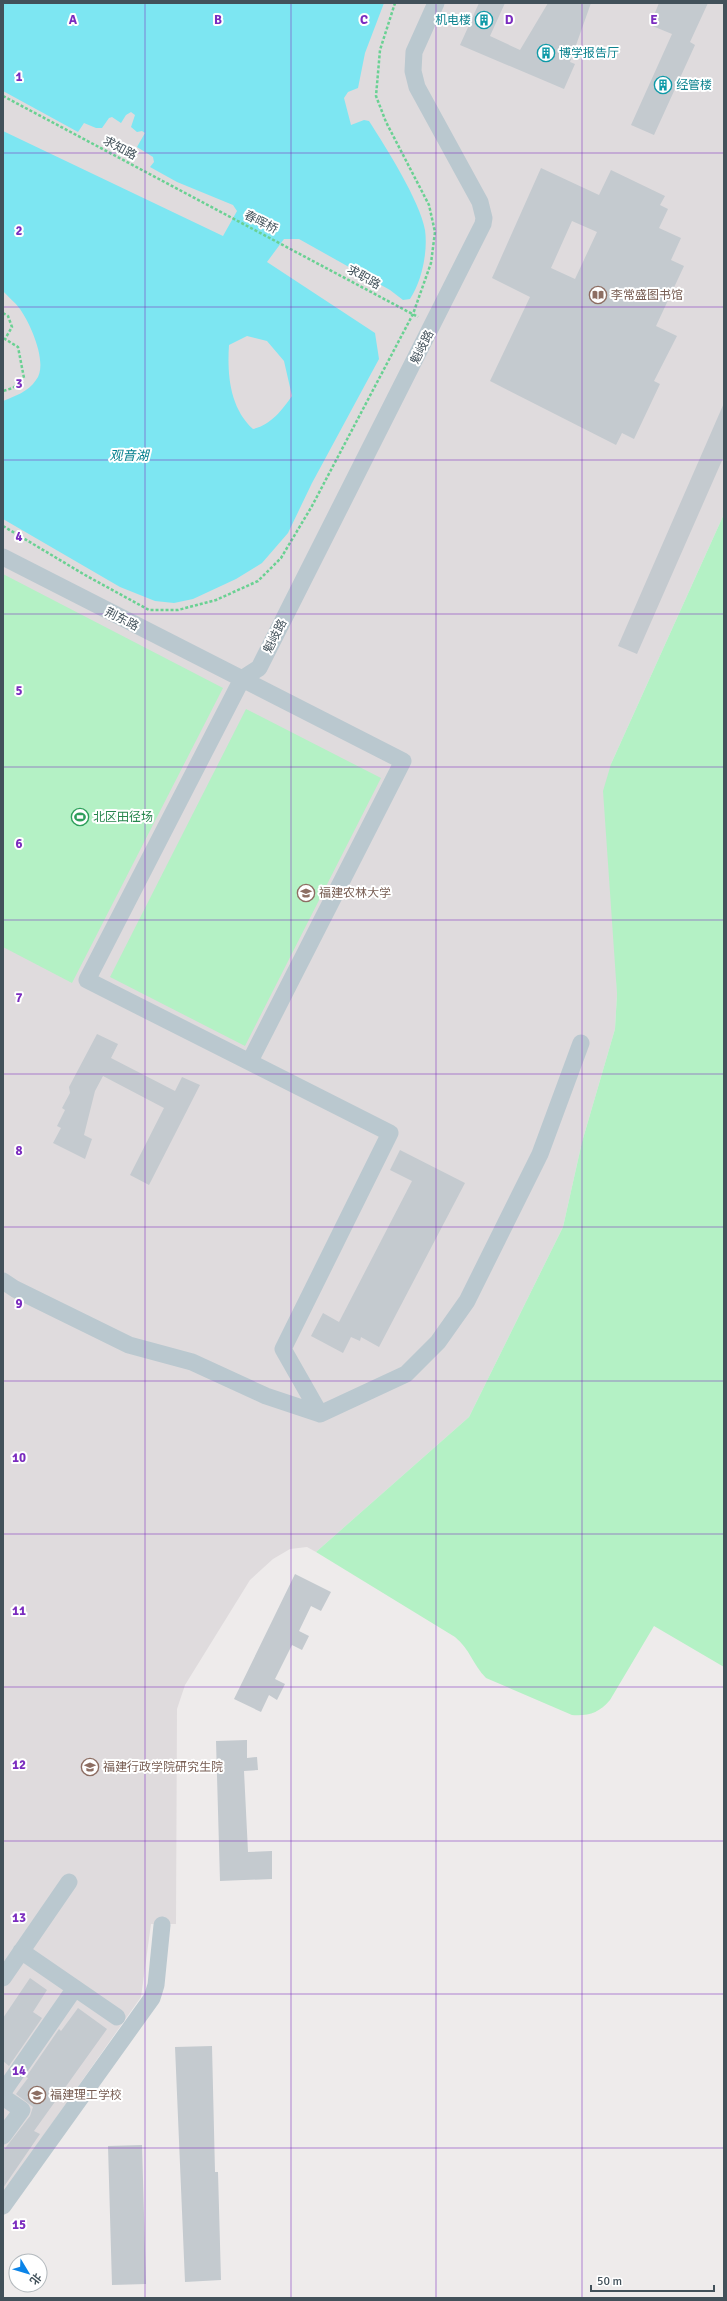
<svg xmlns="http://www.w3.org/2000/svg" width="727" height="2301" font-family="Signika,'Noto Sans SC',sans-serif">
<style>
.education{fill:#dfdbdd}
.green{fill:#b4f1c5}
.water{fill:#7de6f2;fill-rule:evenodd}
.building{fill:#c4cacf;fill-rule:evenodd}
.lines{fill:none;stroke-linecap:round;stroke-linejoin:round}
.path{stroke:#6ad193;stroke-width:2.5;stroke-dasharray:3 2;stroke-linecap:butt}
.minor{stroke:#bac8cf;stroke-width:17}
.grid{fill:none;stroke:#7b2cbf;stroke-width:1;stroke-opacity:0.55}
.labels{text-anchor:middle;stroke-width:4;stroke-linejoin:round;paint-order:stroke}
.culture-label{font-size:12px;fill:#0d838f;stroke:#fff;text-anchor:start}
.street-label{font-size:12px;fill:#42515a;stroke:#fff}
.education-label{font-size:12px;fill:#785e54;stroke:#fff;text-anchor:start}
.leisure-label{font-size:12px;fill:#27864d;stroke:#fff;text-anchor:start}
.water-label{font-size:13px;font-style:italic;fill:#05808e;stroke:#fff}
.grid-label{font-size:13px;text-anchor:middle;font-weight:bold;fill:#7b2cbf;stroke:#fff;stroke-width:4;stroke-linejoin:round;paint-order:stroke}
</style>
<rect width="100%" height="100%" fill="#eeebeb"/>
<path class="education" d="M3,3h721v511l-113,250 6,230 -2,35 -33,113 -19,85 -94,190 -153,135 -9,-5 -17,2 -17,10 -23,21 -65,105 -8,24 -1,215h-25l-10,73 -138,196z"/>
<path class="green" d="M724,514v1153l-70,-41 -44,74c-11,13 -21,16 -38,15l-86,-37c-13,-13 -16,-29 -31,-41l-139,-85 153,-135 94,-190 19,-85 33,-113 2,-35 -14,-203 8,-27z
M3,574l220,114 -151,295 -69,-36z
M246,709l135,69 -136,268 -135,-69z"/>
<path class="water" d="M3,3h381l-19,50 -7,35 -10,4 -4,6 7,27 13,-5 5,1c16,25 51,80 56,109 3,21 -3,51 -15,69l-7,1 -13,-10 -91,-51h-15l-17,23 108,71 4,26 -67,124 -24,50 -26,30 -26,16 -43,20 -19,4 -19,-2 -35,-14 -117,-68v-118c12,-5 25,-9 33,-21 13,-16 -6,-57 -16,-71 -5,-7 -12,-12 -17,-18v-160l220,105 14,-25 -4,-6 -56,-23 -27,-15 4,-5 -1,-5 -16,-10 8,-14 -3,-2 -5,1 -6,-5 4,-12 -4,-3 -5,3 -5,8 -9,-6 -3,1 -7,10h-6l-12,-5 -6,9 -75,-41zM247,336l20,5 17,20 8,35c-10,14 -21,29 -39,33 -23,-21 -26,-54 -24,-84z"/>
<path class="building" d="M479,3h26l-15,33 30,14 28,-47h43l-21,59 5,2 -11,25 -104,-44z
M659,3h49l-18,39 5,3 -41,90 -23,-10 41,-91 -22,-9z
M541,168l58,27 12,-25 54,26 -5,9 8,4 -9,19 22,10 -10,22 13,6 -28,60 21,10 -23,45 6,3 -26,55 -12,-6 -6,12 -126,-64 40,-84 -38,-19zM572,221l25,11 -22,47 -24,-11z
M724,403v53l-87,198 -19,-8z
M97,1034l21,10 -7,14 64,33 7,-14 18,8 -51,100 -19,-10 34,-67 -61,-32 -8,15 -11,44 8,4 -7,20 -32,-16 8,-15 -4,-2 8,-16 -3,-2 8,-15 -1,-6z
M400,1150l65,33 -86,164 -18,-10 -1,4 -9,-4 -8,16 -32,-17 12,-23 16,9 73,-141 -22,-11z
M295,1574l36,18 -10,19 -10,-5 -12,25 10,5 -7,14 -10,-5 -17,34 10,5 -8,16 -8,-5 -8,17 -27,-13z
M247,1740v18l10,-1 1,13 -14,1 4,81 24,-1v28l-52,2 -4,-140z
M30,1978l17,12 -14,22 9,6 -33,48 -6,-5v-43z
M78,2008l29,21 -73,102 6,3 -37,54v-37l27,-35 3,-9 -17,-13 12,-16 -2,-1 33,-48 2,2z
M212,2046l3,126h3l3,108 -36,2 -10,-235z
M142,2145l4,139 -34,1 -4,-139z"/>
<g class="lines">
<path class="path" d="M3,96l415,221
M3,313l5,3 4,11 -7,12 13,8 6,31 -11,10 -10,3
M3,526l82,49 64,35h29l38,-10 42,-19 23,-23 31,-52 101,-192 18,-51 4,-31 -6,-27 -43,-83 -10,-26 4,-46 15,-47"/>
<path class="minor" d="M3,557l400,204 -153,300
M242,679l17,-11 224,-444 1,-6 -4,-16 -63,-115 -4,-16 1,-19 22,-49
M3,1281l12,8 114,56 63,17 74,34 54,18 -37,-65 107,-216 -303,-153 155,-301
M320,1414l86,-40 32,-32 29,-41 73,-147 41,-111
M21,1951l96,66
M3,1978l66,-96
M3,2092l72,-104
M3,2097l19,13 -19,26
M3,2206l149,-208 4,-13 6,-60"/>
</g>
<path class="grid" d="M145,3v2295M291,3v2295M436,3v2295M582,3v2295M3,153h721M3,307h721M3,460h721M3,614h721M3,767h721M3,920h721M3,1074h721M3,1227h721M3,1381h721M3,1534h721M3,1687h721M3,1841h721M3,1994h721M3,2148h721"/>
<defs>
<symbol id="building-ring" viewBox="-11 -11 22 22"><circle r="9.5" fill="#fff" stroke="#0f9aa8" stroke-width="1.5"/><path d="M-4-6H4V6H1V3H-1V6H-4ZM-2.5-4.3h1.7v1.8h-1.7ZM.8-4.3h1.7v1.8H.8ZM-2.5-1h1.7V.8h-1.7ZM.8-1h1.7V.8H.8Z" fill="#0f9aa8"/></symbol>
<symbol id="library-ring" viewBox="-11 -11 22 22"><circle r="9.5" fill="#fff" stroke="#8d6e63" stroke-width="1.5"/><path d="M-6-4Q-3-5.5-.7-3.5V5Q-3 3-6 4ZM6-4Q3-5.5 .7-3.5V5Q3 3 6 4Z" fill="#8d6e63"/></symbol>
<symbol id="stadium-ring" viewBox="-11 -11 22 22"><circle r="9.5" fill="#fff" stroke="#2e9e5b" stroke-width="1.5"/><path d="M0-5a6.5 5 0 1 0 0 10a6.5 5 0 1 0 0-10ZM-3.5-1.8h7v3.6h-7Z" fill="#2e9e5b"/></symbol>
<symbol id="university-ring" viewBox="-11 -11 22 22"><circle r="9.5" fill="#fff" stroke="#8d6e63" stroke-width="1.5"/><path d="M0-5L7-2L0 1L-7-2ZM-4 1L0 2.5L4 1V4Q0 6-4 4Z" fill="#8d6e63"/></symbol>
<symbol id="school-ring" viewBox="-11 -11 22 22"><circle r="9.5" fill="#fff" stroke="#8d6e63" stroke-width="1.5"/><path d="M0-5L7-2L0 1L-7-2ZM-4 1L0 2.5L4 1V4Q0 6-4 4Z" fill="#8d6e63"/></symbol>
</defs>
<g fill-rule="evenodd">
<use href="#building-ring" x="474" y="10" width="20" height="20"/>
<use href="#building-ring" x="536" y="43" width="20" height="20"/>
<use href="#building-ring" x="653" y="75" width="20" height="20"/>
<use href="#library-ring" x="588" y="285" width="20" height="20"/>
<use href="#stadium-ring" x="70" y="807" width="20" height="20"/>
<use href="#university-ring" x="296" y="883" width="20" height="20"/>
<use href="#university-ring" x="80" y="1757" width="20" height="20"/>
<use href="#school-ring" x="27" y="2085" width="20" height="20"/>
</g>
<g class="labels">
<g class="culture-label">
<text x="471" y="24" text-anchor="end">机电楼</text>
<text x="559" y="57">博学报告厅</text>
<text x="676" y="89">经管楼</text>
</g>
<g class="street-label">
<text transform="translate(120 148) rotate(28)" y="4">求知路</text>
<text transform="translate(261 222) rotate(27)" y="4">春晖桥</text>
<text transform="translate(364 277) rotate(29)" y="4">求职路</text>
<text transform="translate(422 347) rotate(-63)" y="4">魁岐路</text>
<text transform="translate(122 619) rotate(27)" y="4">荆东路</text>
<text transform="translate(275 636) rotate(-63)" y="4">魁岐路</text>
</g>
<g class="education-label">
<text x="611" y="299">李常盛图书馆</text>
<text x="319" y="897">福建农林大学</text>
<text x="103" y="1771">福建行政学院研究生院</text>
<text x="50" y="2099">福建理工学校</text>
</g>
<g class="leisure-label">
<text x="93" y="821">北区田径场</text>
</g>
<g class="water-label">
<text x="129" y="460">观音湖</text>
</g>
</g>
<g class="grid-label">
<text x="73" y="24">A</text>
<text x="218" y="24">B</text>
<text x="364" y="24">C</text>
<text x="509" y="24">D</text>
<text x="654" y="24">E</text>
<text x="19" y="81">1</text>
<text x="19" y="235">2</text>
<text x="19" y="388">3</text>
<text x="19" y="541">4</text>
<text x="19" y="695">5</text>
<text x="19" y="848">6</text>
<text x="19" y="1002">7</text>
<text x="19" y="1155">8</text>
<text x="19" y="1308">9</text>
<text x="19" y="1462">10</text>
<text x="19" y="1615">11</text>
<text x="19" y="1769">12</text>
<text x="19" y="1922">13</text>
<text x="19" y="2075">14</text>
<text x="19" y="2229">15</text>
</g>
<rect width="727" height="2301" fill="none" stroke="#42515a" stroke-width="8"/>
<g transform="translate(28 2273) rotate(128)"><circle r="19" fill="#ffffff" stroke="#b3b9bd"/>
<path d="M0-3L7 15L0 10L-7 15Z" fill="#0b84e8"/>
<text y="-6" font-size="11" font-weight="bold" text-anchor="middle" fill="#42515a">北</text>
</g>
<path d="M591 2285v6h123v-6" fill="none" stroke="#42515a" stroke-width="2"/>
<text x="597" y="2285" font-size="12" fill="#42515a" stroke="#ffffff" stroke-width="3" paint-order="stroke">50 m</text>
</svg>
